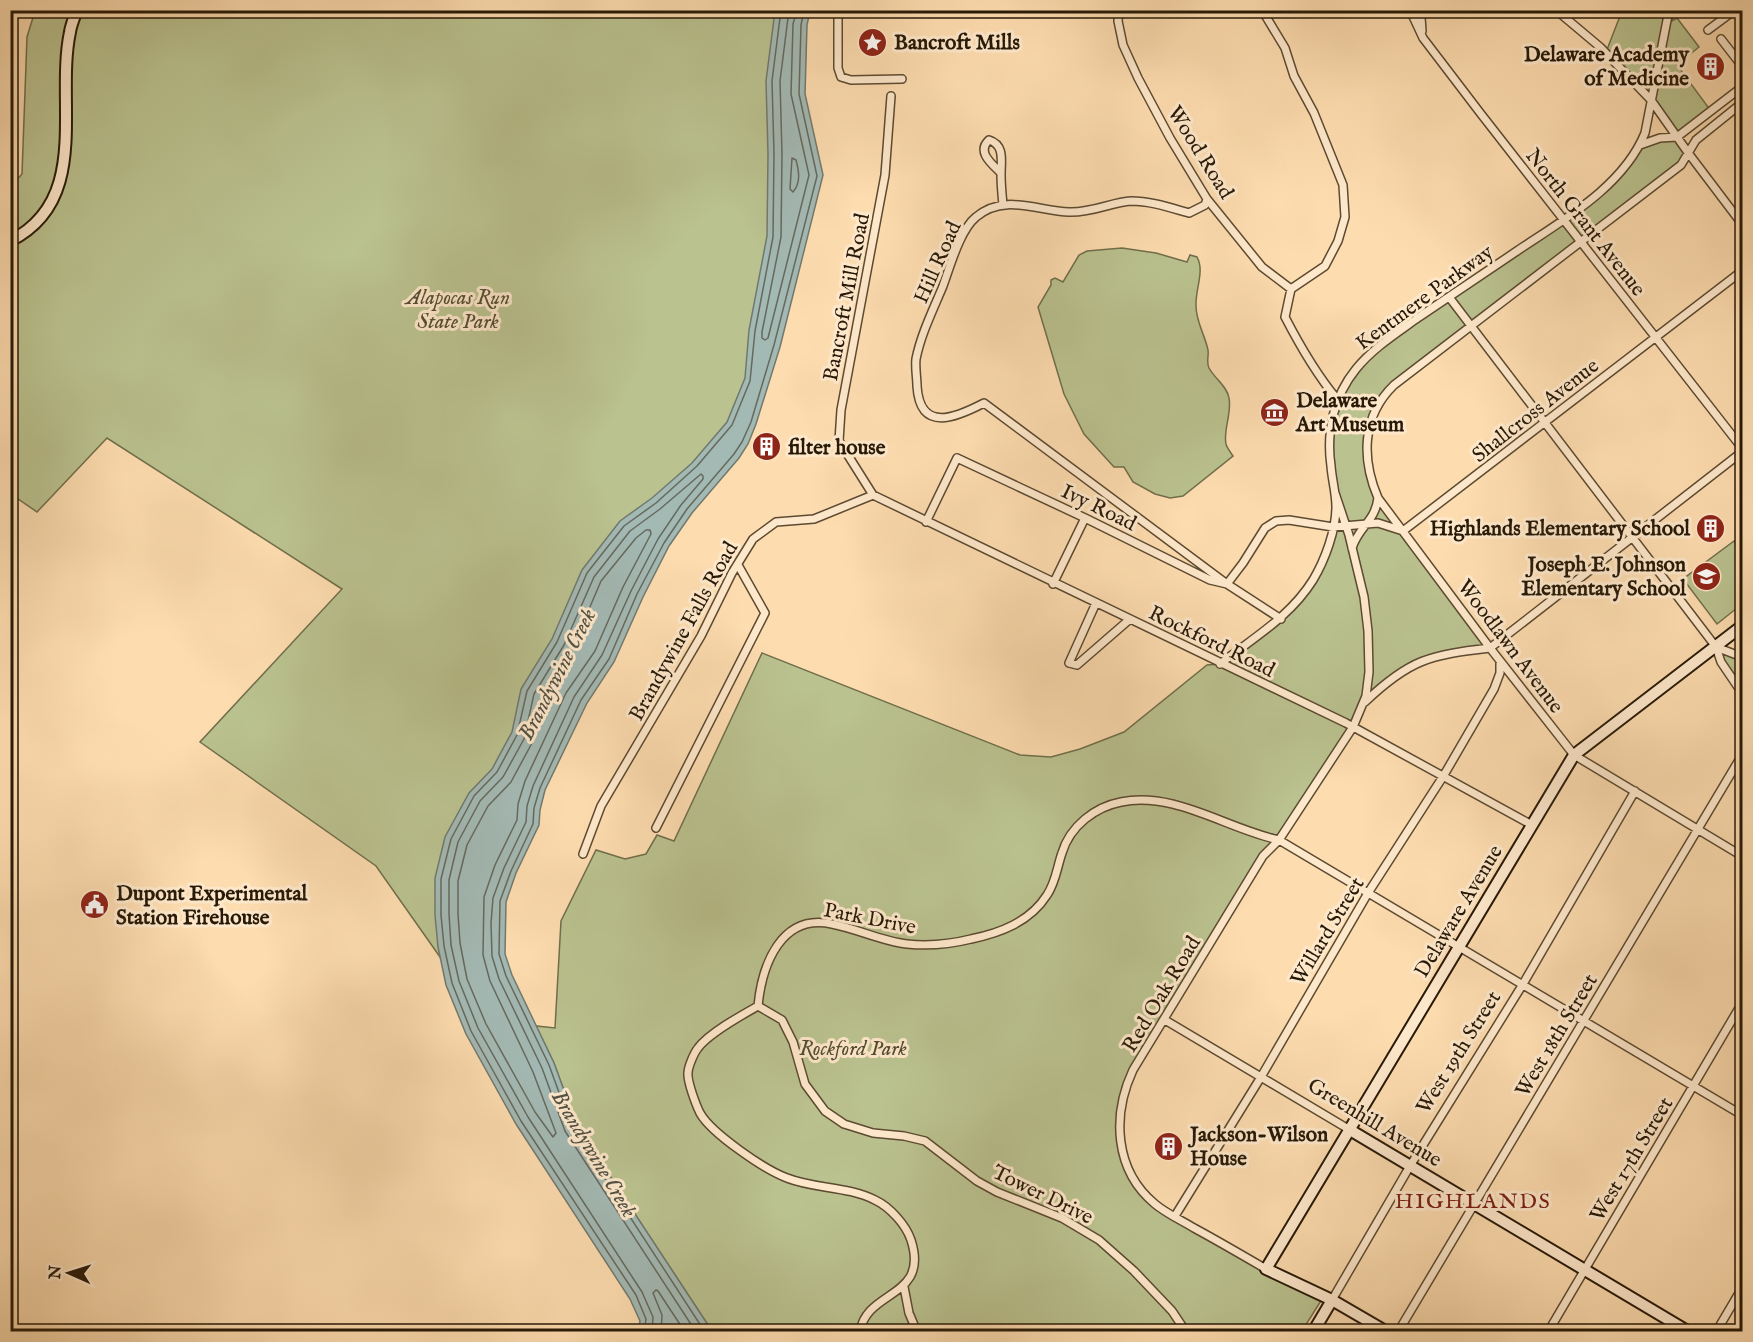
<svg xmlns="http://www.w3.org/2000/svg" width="1753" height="1342" font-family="'IM FELL English',serif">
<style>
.green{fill:#bac28f;stroke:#706e4b;stroke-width:1.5}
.water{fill:#a3b9b4;stroke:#71796f;stroke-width:1.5}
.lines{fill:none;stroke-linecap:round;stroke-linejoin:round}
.shore{stroke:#65695e;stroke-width:1.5}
.street-casing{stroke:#5c4a31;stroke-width:10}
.secondary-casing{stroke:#271907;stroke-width:14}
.street{stroke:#fee8cb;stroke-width:7}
.secondary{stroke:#fee8cb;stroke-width:10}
.labels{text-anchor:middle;stroke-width:6;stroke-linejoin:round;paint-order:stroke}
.poi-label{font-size:21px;font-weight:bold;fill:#271907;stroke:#fee8cb;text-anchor:start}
.street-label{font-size:21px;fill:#271907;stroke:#fee8cb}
.park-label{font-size:21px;font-style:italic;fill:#534c30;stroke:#fee8cb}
.water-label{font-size:22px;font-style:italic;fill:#525144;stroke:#fee8cb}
.neighbourhood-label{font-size:22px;letter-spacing:1.5px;fill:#7a1f14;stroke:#fee8cb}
</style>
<rect width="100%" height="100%" fill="#fddcaf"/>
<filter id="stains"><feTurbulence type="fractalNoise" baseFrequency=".00333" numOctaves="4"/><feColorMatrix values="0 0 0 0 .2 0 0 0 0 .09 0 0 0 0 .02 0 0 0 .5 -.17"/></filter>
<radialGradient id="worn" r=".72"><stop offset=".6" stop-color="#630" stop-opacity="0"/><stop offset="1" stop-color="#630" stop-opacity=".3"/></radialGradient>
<path class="green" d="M35,11h761l-43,400 -92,120 -207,419 -14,7 -64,-91 -176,-124 142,-153 -235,-151 -70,74 -26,-18v-308l11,-12 5,-137z
M1622,11h52l-2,10 5,-3 22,29 -22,18 34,46 -34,26 12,17 -5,9 -297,229 -20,42 7,55 116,159 -73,14 -53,42 -11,23 -83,120 -137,223 -14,46 10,54 25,33 112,66 58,27 -22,35h-590l-135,-205 -23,-63 -18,-37 19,2 6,-107 35,-71 29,9 21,-5 11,-19 17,6 88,-188 258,102 31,2 29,-8 44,-17 83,-67 13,-1 61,-45 34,-41 18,-51 13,-1 -8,-23 -8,-68 17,-54 29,-32 187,-129 50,-41 27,-34 37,-8 -26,-37 -45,-48z
M1122,248l34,5 31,9 3,-7 7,2c8,14 -2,33 -1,49 0,16 9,29 12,44 1,6 -2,12 1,18 6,11 18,18 20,30 3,15 -6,32 -3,46 1,4 5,9 7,12l-50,40 -13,2 -15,-4 -22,-12 -9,-15h-10l-30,-33 -20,-40 -26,-87 13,-22v-5l4,-2 8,4 16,-27 8,-4z
M1734,541l8,11v52l-25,20 -34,-45z
M1716,647l26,10v36z"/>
<path class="water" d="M775,11h35l-3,14 -2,69 18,81 -43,172 -24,77 -8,20 -9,14 -47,55 -23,33 -26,51 -29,65 -27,41 -42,87 -5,20 -1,15 -23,48 -10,29 -1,52 7,21 42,88 23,63 135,205h-74l2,-10 -10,-22 -114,-175 -50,-90 -20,-49 -8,-38 -3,-32v-37l10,-41 24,-44 23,-24 20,-37 9,-43 31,-50 30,-69 38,-49 32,-23 40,-35 35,-41 18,-44 4,-48 18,-94 1,-82 -2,-73z"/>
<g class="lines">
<path class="shore" d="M789,10l-9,71 2,73 -1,83 -19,95v6l3,2 3,-2 41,-163 -18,-81 2,-70 4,-14
M792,158l4,2c3,11 5,23 -3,32l-3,-3z
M646,530h4l1,4 -28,53 -28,64 -29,42 -41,88 -7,23 -1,16 -22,45 -11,32 -1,58 7,26 43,91 23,61 -3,4 -18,-25 -49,-88 -19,-45 -7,-36 -2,-29v-33l9,-36 21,-39 23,-24 21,-39 10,-46 30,-48 29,-68 35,-43z
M644,1332l2,-13 -10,-24 -115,-174 -50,-90 -19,-48 -8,-37 -3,-31v-36l10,-40 23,-43 23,-24 20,-37 10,-44 30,-49 30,-69 37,-47 32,-23 41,-37 35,-41 18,-44 5,-50 18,-94 1,-83 -2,-73 9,-71
M652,1332l1,-15 -11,-25 -114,-175 -50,-89 -19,-47 -8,-36 -2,-31v-34l9,-38 22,-41 23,-24 21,-38 10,-45 30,-49 30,-68 36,-46 30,-22 41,-35 2,2v3l-22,26 -23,34 -27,52 -29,64 -28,42 -41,89 -6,20 -1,16 -22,46 -11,30 -2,25 1,33 7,23 43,89 23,63 131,201
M661,1332l1,-17 -9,-22 3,-3 2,1 27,41
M705,1332l-133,-204 -23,-63 -43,-89 -7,-22 1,-53 11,-30 22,-47 1,-16 6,-20 41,-88 28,-41 28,-65 27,-51 23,-34 47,-55 8,-12 9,-20 23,-77 43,-169 -18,-82 2,-69 3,-15"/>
<defs>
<path id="street" d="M838,10v58l3,9 10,3 51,-1
M1119,10l-1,11 5,24 15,33 32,60 37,61 55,68 29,22
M1262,10l23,38 9,28 20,37 29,72 2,32 -7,24 -13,25 -34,23 -6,28c15,29 31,57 52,82
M1410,10l13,28 58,76 261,334
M1556,10l44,37 51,53 38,54 53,70
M1708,30l27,-20
M1422,31l-1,-14 3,-7
M1721,39l21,27
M1742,103l-46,37 -15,25 -287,220c-32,31 -33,73 -16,113l112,150 84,107 168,101
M1640,145l20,-7 17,-1 65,-50
M1001,173c-9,-9 -25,-21 -12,-33 16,5 12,21 12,34 0,10 1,21 2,31
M1207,199l-2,6 -16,8c-18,-5 -38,-12 -58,-12 -19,1 -39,12 -62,11 -31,-1 -65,-19 -93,5 -16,13 -26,50 -33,69 -10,24 -22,48 -27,73 -1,9 1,19 1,27 3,48 40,31 67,17l243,181 54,35
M1449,297l267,350 5,15 21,31
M873,495l473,228 186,102
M873,495l-34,-54 2,-31 44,-235 6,-79
M926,522l31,-64 128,60 125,62 17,4 16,-21 22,-35 11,-7 13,-1 44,7 45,-4 25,8 339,-260
M1352,548c7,-22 23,-26 26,-50
M1053,584l32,-66
M1096,603l-27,60 8,2 53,-46
M1716,647l26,10
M1490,648l252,-196
M1220,664c33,-26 70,-47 93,-84 12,-20 23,-50 23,-73 0,-14 -4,-27 -5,-41 -5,-35 3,-70 25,-97 17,-21 41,-36 63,-52 33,-22 65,-44 98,-66 46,-31 106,-64 128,-118l24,-123
M1365,702c45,-43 65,-47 125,-54
M656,828l109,-215 -27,-48
M583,854l18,-48 100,-170 31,-63 21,-34 23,-17 38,-3 59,-24
M758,1006c4,-41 23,-93 74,-82 26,5 49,17 75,20 20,2 44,0 64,-5 29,-6 59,-17 76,-44 9,-13 10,-28 15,-42 8,-27 33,-46 59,-51 54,-11 106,27 158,38l463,275
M758,1006l24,14 11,22 12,42 20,27 19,13 29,9 31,3 21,5 52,40 20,11 65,26 37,22 35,31 38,40 14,21
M758,1006c-16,9 -49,27 -60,42 -4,5 -10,19 -10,25 -1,8 8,32 12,40 11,20 65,57 87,65 28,11 60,8 88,22 15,7 31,25 36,40 19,59 -45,49 -51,92
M1165,1020l185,110
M1175,1216l86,-139 107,-184 76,-118 50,-86 6,-16v-12
M1266,1269c-24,-14 -48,-28 -72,-41 -13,-8 -27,-14 -39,-24 -41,-34 -43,-89 -22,-134l130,-214 16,-16 74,-113 13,-31 3,-24 -1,-41 -4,-34 -15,-62 -14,-42
M904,1287l5,26 8,19
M1332,1300l78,-134 113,-182 112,-193
M1398,1332l344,-577
M1548,1332l194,-329
M1716,1332l26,-44"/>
<path id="secondary" d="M10,241c82,-41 45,-138 60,-209 1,-7 4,-14 7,-22
M1350,1130l339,202
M1313,1332l19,-32
M1387,1332l-55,-32 -66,-31 308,-514 168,-129"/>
</defs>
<use href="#street" class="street-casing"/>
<use href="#secondary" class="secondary-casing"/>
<use href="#street" class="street"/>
<use href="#secondary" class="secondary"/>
</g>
<defs>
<symbol id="sight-disc" viewBox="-11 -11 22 22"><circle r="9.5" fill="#8f2418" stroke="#fee8cb"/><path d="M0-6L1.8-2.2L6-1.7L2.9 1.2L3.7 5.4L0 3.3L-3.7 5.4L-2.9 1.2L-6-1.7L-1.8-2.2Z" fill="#fff"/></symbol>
<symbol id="building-disc" viewBox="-11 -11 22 22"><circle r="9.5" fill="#8f2418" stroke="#fee8cb"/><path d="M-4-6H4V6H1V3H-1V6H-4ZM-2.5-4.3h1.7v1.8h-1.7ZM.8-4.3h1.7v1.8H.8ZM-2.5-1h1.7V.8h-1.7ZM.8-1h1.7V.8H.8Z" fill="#fff"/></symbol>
<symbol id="museum-disc" viewBox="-11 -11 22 22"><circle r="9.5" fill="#8f2418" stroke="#fee8cb"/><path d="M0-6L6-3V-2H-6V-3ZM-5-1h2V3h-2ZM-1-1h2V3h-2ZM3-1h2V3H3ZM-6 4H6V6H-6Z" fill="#fff"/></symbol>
<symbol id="school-disc" viewBox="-11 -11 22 22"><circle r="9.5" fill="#8f2418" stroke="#fee8cb"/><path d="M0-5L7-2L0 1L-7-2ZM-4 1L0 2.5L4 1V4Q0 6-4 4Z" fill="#fff"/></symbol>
<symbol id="civic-disc" viewBox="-11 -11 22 22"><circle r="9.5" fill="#8f2418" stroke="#fee8cb"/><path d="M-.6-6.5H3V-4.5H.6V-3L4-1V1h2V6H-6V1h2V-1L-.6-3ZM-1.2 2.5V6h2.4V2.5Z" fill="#fff"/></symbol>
</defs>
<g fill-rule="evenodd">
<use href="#sight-disc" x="856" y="26" width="33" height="33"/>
<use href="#building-disc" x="1694" y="50" width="33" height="33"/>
<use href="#museum-disc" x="1258" y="396" width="33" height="33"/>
<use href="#building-disc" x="750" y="430" width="33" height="33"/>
<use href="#building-disc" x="1694" y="512" width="33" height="33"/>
<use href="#school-disc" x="1690" y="560" width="33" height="33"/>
<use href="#civic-disc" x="78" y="888" width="33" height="33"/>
<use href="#building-disc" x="1152" y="1130" width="33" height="33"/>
</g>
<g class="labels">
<g class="poi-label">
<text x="894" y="49">Bancroft Mills</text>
<text x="1689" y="61" text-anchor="end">Delaware Academy<tspan x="1689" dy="24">of Medicine</tspan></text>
<text x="1296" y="407">Delaware<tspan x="1296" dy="24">Art Museum</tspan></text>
<text x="788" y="454">filter house</text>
<text x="1690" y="535" text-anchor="end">Highlands Elementary School</text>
<text x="1686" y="571" text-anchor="end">Joseph E. Johnson<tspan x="1686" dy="24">Elementary School</tspan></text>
<text x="116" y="900">Dupont Experimental<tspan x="116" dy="24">Station Firehouse</tspan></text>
<text x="1190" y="1141">Jackson-Wilson<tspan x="1190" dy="24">House</tspan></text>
</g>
<g class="street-label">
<text transform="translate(1201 152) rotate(58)" y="7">Wood Road</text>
<text transform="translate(1586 222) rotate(52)" y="7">North Grant Avenue</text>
<text transform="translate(937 262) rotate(-66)" y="7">Hill Road</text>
<text transform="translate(846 297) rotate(-79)" y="7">Bancroft Mill Road</text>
<text transform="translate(1424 297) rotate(-36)" y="7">Kentmere Parkway</text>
<text transform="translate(1535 410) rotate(-38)" y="7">Shallcross Avenue</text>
<text transform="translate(1099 507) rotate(26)" y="7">Ivy Road</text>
<text transform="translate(683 631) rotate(-61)" y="7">Brandywine Falls Road</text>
<text transform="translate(1212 641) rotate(26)" y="7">Rockford Road</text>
<text transform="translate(1511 646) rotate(53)" y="7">Woodlawn Avenue</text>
<text transform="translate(1458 911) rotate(-59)" y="7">Delaware Avenue</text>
<text transform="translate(870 918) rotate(11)" y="7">Park Drive</text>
<text transform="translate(1327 931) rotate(-59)" y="7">Willard Street</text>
<text transform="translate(1161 994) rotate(-59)" y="7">Red Oak Road</text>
<text transform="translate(1556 1035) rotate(-59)" y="7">West 18th Street</text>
<text transform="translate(1458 1052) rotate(-58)" y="7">West 19th Street</text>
<text transform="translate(1375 1122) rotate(31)" y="7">Greenhill Avenue</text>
<text transform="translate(1631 1159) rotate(-59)" y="7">West 17th Street</text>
<text transform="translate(1043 1194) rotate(26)" y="7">Tower Drive</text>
</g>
<g class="park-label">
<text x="458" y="304">Alapocas Run<tspan x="458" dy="24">State Park</tspan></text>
<text x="853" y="1055">Rockford Park</text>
</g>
<g class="water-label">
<text transform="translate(556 674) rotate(-63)" y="8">Brandywine Creek</text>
<text transform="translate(595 1153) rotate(59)" y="8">Brandywine Creek</text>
</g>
<g class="neighbourhood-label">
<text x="1473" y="1208">HIGHLANDS</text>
</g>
</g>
<rect width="1753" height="1342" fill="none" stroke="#fddcaf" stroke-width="36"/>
<rect x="12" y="12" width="1729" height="1318" fill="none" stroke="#271907" stroke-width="3"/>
<rect x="18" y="18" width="1717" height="1306" fill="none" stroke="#271907" stroke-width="1.5"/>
<g transform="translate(69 1273) rotate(273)" stroke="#fee8cb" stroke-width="4.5" paint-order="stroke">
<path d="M0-4.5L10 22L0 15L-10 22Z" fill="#271907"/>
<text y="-9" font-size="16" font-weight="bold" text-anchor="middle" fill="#271907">N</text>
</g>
<rect width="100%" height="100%" filter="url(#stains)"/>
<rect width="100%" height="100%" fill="url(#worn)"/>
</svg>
